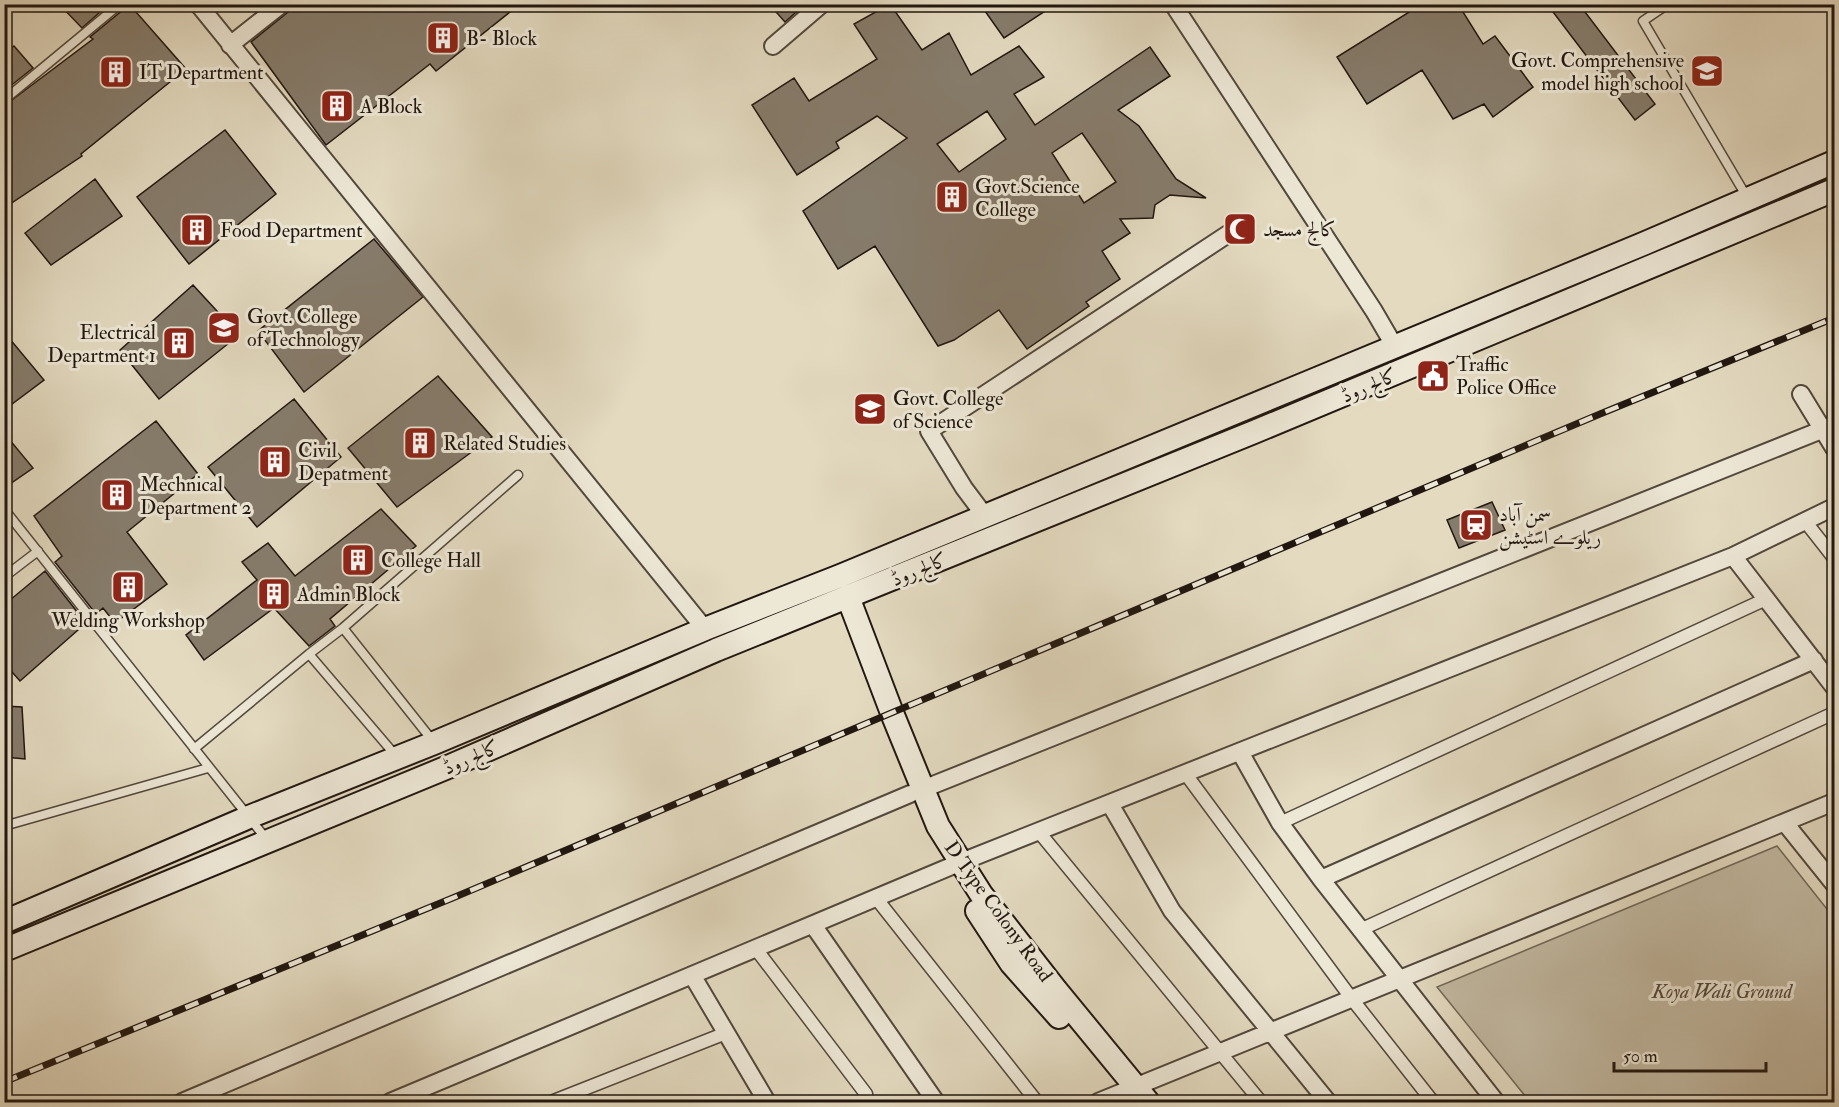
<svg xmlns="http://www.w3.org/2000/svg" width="1839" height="1107" font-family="'IM FELL Double Pica',Amiri,serif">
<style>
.green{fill:#c2b9a2;stroke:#726859;stroke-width:1.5}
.building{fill:#867c6c;stroke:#211710;stroke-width:1.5;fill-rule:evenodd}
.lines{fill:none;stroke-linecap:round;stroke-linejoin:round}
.service-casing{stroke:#52483c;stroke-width:11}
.pedestrian-casing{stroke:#52483c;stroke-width:15}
.minor-casing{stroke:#52483c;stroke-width:20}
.secondary-casing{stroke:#211710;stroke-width:26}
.service{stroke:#ede7d6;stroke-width:8}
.pedestrian{stroke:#ede7d6;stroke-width:12}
.minor{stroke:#ede7d6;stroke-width:16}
.secondary{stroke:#ede7d6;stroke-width:22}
.rail-casing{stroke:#211710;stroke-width:7}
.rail{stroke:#ede7d6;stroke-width:4.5;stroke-dasharray:14;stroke-linecap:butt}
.labels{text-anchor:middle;stroke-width:6;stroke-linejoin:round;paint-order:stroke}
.poi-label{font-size:20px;fill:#211710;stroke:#ede7d6;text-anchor:start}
.street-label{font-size:20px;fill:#211710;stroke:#ede7d6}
.park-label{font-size:20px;font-style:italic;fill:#51483c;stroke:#ede7d6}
</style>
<rect width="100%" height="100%" fill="#e3dac0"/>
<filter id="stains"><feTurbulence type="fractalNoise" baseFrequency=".00333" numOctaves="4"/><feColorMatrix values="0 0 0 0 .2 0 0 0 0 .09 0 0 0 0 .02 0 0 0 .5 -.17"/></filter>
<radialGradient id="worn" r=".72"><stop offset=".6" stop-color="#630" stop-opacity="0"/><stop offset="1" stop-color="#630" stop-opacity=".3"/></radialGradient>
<path class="green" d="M1777,846l57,72v184h-304l-93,-115z"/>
<path class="building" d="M59,4h50l-27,24z
M126,4h3l57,65 -105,85 1,2 -78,52v-102l89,-67 -3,-2 34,-28z
M292,4h228l-84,67 -6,-7 -104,81 -75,-103 37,-30z
M769,4h36l-20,18z
M890,4l32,46 27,-17 22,42 48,-29 25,31 -30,17 21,31 115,-78 20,29 -52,34 21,16 37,53 30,19 -36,-3 -15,10 -2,13 -33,1 10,14 -28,18 18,28 -34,23 3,4 -62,43 -28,-39 -45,30 -16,6 -63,-100 -37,23 -35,-58 104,-73 -30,-22 -41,26 3,6 -42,27 -45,-70 42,-27 15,23 68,-42 -23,-35zM987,111l19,28 -47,33 -22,-28zM1082,133l34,49 -32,21 -32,-50z
M980,4h76l-52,34z
M1422,4h36l25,40 12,-8 38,51 -40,30 -9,-13 -31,15 -31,-49 -55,34 -30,-47z
M1547,4h32l76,100 -20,16z
M14,46l19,22 -29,23v-38z
M225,130l51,64 -87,70 -52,-67z
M95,179l27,37 -71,49 -26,-32z
M374,239l49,58 -119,95 -46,-61z
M193,285l46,50 -80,64 -39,-49z
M4,332l40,48 -40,30z
M438,376l54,61 -95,70 -49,-59z
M294,399l47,58 -84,70 -49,-60z
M156,421l42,53 -71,58 40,52 -52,39 -12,-15 -7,6 -41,-52 7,-6 -28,-40z
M4,433l29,35 -29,20z
M1492,502l13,28 -46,18 -12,-28z
M381,509l35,37 -86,73 5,7 -26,20 -35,-38 -70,52 -18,-25 71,-55 -15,-18 26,-19 27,33z
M45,571l41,52 -66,58 -16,-18v-58z
M4,706l18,1 3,52 -21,-2z"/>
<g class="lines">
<defs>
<path id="service" d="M1668,4l-25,17 105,178
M4,100l116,-96
M4,509l263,331
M4,577l34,-26
M343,628l89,112
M309,654l87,102
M194,749l115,-95 34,-26 175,-153
M4,826l204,-58"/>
<path id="pedestrian" d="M1805,521l29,37
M1185,773l167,226 81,103
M1280,823l486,-224
M1039,832l222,270
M876,898l161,204
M1360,930l474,-217
M756,949l110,145
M551,1102l175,-69"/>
<path id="minor" d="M198,4l507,625
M1173,4l201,307 21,36
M230,45l52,-41
M773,46l49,-42
M1801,394l33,54
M985,516l-21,-28 -35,-57 299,-197
M1733,556l101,131
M1240,752l40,71 41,56 175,223
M923,789l911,-364
M1110,804l62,107 156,191
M1785,823l49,61
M1321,879l493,-219
M813,925l123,177
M692,975l75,127
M182,1102l728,-308
M390,1102l571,-240 772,-306 101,-49
M1098,1102l736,-300"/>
<path id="secondary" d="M848,597l44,116 46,113 43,68 75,96 92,112
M977,911l34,52 48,54
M4,922l245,-105 185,-74 271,-114 135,-53 803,-332 191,-82
M4,950l444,-183 268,-117 538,-218 580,-242"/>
</defs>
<use href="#service" class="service-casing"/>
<use href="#pedestrian" class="pedestrian-casing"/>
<use href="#minor" class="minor-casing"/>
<use href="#secondary" class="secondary-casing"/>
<use href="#service" class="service"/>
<use href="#pedestrian" class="pedestrian"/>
<use href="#minor" class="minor"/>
<use href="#secondary" class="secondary"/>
<defs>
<path id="rail" d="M4,1082l451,-185 1145,-483 234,-96"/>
</defs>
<use href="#rail" class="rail-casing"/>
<use href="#rail" class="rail"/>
</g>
<defs>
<symbol id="building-square" viewBox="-11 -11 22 22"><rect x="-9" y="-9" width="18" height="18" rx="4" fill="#8f2418" stroke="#ede7d6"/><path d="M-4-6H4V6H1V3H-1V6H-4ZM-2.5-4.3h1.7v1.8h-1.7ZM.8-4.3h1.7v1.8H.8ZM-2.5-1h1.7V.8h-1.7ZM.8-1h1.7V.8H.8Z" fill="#fff"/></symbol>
<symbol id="school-square" viewBox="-11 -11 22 22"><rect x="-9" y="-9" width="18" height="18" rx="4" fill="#8f2418" stroke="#ede7d6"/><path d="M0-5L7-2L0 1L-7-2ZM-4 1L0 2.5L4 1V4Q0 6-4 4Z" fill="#fff"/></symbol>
<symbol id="mosque-square" viewBox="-11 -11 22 22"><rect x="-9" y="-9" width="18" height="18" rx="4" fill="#8f2418" stroke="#ede7d6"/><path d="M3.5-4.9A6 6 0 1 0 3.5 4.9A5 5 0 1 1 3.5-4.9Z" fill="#fff"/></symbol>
<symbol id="university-square" viewBox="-11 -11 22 22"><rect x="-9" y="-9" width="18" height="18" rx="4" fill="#8f2418" stroke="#ede7d6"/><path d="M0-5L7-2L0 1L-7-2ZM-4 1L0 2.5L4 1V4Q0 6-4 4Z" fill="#fff"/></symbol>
<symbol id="civic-square" viewBox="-11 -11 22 22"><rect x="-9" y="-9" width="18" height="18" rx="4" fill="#8f2418" stroke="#ede7d6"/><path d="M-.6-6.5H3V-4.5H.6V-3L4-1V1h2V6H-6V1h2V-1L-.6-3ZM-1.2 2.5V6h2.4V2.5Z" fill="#fff"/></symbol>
<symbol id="station-square" viewBox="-11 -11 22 22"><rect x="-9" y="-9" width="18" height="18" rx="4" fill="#8f2418" stroke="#ede7d6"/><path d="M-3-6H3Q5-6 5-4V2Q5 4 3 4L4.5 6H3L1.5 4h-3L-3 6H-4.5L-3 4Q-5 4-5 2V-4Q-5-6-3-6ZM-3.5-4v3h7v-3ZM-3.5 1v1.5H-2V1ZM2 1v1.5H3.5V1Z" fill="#fff"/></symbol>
</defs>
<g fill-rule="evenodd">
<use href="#building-square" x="424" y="19" width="38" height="38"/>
<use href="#school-square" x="1688" y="52" width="38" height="38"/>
<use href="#building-square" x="97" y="53" width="38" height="38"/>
<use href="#building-square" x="318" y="87" width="38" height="38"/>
<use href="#building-square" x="933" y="178" width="38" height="38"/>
<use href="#mosque-square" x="1221" y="210" width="38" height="38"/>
<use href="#building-square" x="178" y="211" width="38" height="38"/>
<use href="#university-square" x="205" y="309" width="38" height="38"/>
<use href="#building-square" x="160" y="324" width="38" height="38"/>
<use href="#civic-square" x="1414" y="357" width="38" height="38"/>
<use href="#university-square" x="851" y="390" width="38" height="38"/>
<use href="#building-square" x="401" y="424" width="38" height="38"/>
<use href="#building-square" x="256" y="443" width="38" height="38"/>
<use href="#building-square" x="98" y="476" width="38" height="38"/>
<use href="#station-square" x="1457" y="506" width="38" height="38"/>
<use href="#building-square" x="339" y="541" width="38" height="38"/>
<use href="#building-square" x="109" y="568" width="38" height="38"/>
<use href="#building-square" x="255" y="575" width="38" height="38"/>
</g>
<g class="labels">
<g class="poi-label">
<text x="466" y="45">B- Block</text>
<text x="1684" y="67" text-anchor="end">Govt. Comprehensive<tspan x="1684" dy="23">model high school</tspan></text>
<text x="139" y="79">IT Department</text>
<text x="360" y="113">A Block</text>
<text x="975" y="193">Govt.Science<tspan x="975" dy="23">College</tspan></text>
<text x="1263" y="236">کالج مسجد</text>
<text x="220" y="237">Food Department</text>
<text x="247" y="323">Govt. College<tspan x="247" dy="23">of Technology</tspan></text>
<text x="156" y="339" text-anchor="end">Electrical<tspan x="156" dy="23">Department 1</tspan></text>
<text x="1456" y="371">Traffic<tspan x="1456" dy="23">Police Office</tspan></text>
<text x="893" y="405">Govt. College<tspan x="893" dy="23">of Science</tspan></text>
<text x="443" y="450">Related Studies</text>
<text x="298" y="457">Civil<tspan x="298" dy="23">Depatment</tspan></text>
<text x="140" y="491">Mechnical<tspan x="140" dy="23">Department 2</tspan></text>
<text x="1499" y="521">سمن آباد<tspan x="1499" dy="23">ریلوے اسٹیشن</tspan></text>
<text x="381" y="567">College Hall</text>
<text x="297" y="601">Admin Block</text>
<text x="128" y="627" text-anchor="middle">Welding Workshop</text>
</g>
<g class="street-label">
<text transform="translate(1369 385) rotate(-23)" y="7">کالج روڈ</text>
<text transform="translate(919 569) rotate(-22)" y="7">کالج روڈ</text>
<text transform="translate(471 757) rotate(-23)" y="7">کالج روڈ</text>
<text transform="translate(999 911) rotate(54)" y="7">D Type Colony Road</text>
</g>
<g class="park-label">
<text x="1722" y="998">Koya Wali Ground</text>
</g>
</g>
<rect width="1839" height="1107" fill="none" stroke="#e3dac0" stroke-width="24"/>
<rect x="6" y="6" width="1827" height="1095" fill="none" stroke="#211710" stroke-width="3"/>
<rect x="12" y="12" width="1815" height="1083" fill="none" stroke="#211710" stroke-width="1.5"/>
<path d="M1614 1062v9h152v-9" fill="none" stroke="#211710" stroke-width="3"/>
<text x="1623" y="1062" font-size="18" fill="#211710" stroke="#ede7d6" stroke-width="4.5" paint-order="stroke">50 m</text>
<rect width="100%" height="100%" filter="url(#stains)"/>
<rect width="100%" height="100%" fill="url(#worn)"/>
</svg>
